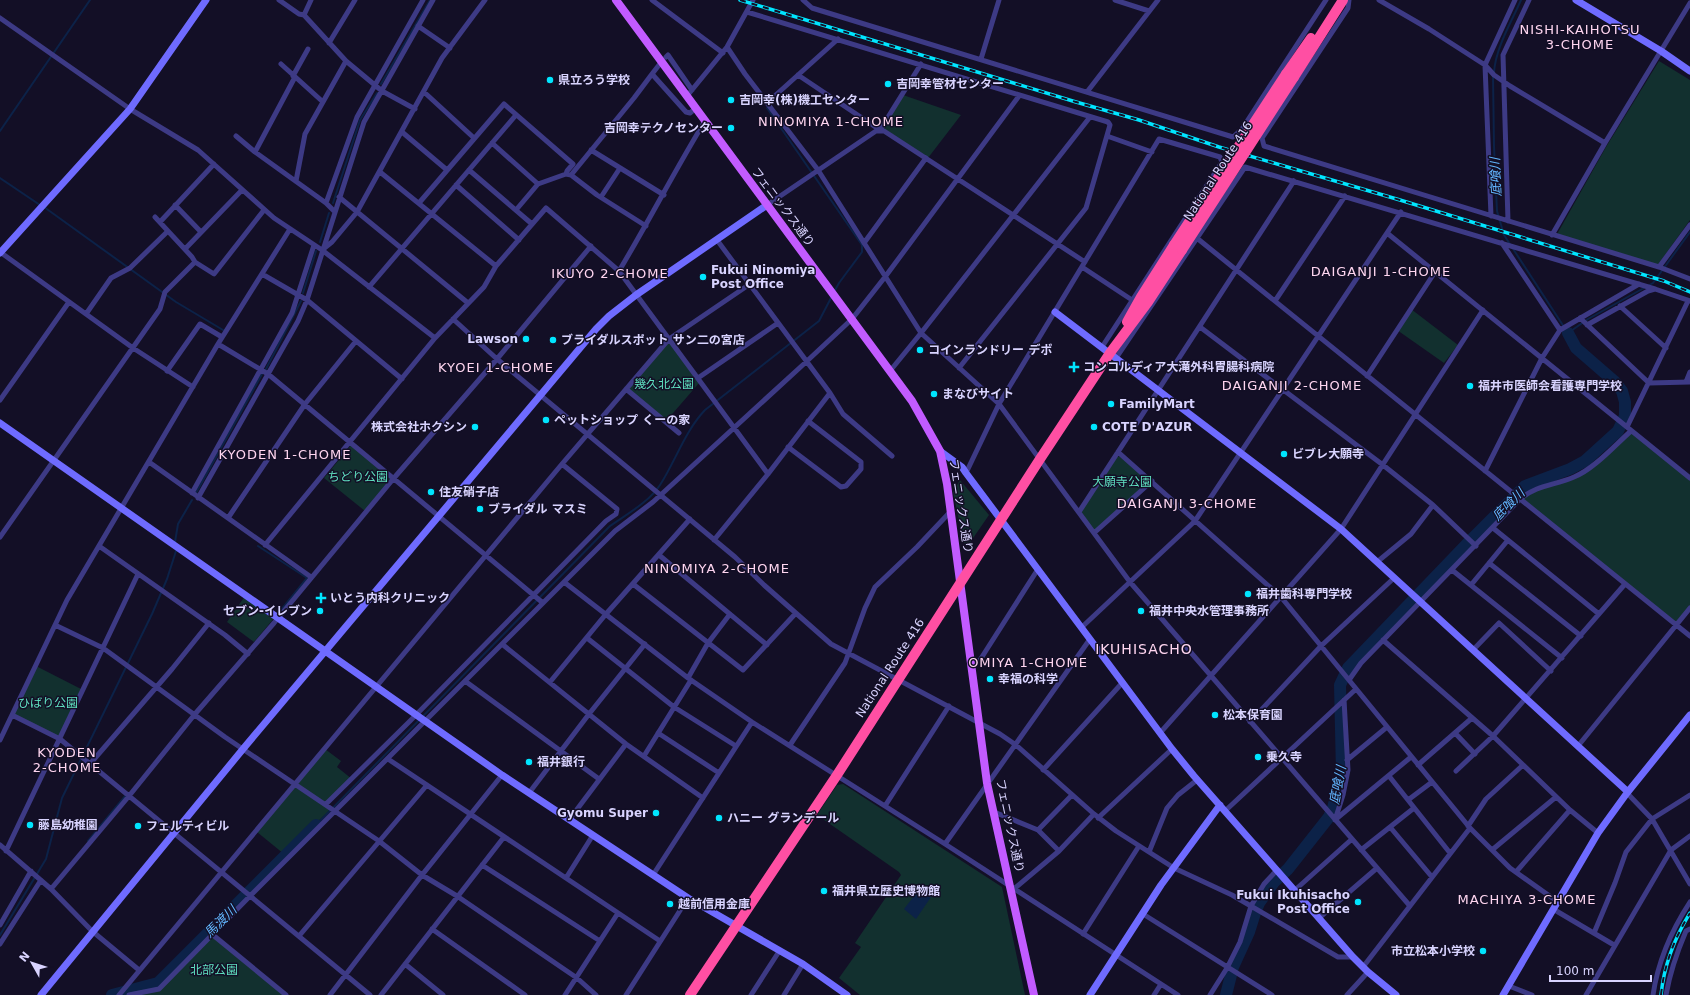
<svg xmlns="http://www.w3.org/2000/svg" width="1690" height="995" font-family="'DejaVu Sans','Noto Sans JP',sans-serif">
<style>
.green{fill:#12302f}
.water{fill:#0c2248}
.lines{fill:none;stroke-linecap:round;stroke-linejoin:round}
.stream{stroke:#0c2248;stroke-width:2}
.river{stroke:#0c2248;stroke-width:12}
.street{stroke:#3d3a85;stroke-width:5}
.secondary{stroke:#6f6bff;stroke-width:7}
.primary{stroke:#c25bff;stroke-width:8}
.highway{stroke:#ff4fa3;stroke-width:10}
.rail-casing{stroke:#00e5ff;stroke-width:3.5}
.rail{stroke:#130f26;stroke-width:2;stroke-dasharray:6;stroke-linecap:butt}
.highway-bridge{stroke:#ff4fa3;stroke-width:10}
.poi-dot{fill:#00e5ff;stroke:#130f26;stroke-width:1.5}
.labels{text-anchor:middle;stroke-width:3;stroke-linejoin:round;paint-order:stroke}
.poi-label{font-size:12px;font-weight:bold;fill:#d9d4ff;stroke:#130f26;text-anchor:start}
.street-label{font-size:12px;fill:#d9d4ff;stroke:#130f26}
.park-label{font-size:12px;fill:#5fe0c0;stroke:#130f26}
.neighbourhood-label{font-size:13px;letter-spacing:1px;fill:#ffd6f0;stroke:#130f26}
.water-label{font-size:13px;font-style:italic;fill:#62b6ff;stroke:#130f26}
.quarter-label{font-size:14px;letter-spacing:1px;fill:#ffd6f0;stroke:#130f26}
</style>
<rect width="100%" height="100%" fill="#130f26"/>
<path class="green" d="M1659,61l31,19v140l-33,46 -101,-30 50,-89z
M903,95l58,20 -33,43 -45,-30z
M1411,309l47,36 -14,18 -47,-33z
M669,340l31,42 -33,38 -39,-31z
M1631,431l59,47v130l-14,17 -156,-126 22,-13 37,-12z
M352,444l40,34 -27,33 -41,-33z
M1122,456l28,26 -56,49 -14,-19 37,-55z
M960,480l29,35 -20,29 -5,-1 -11,-51z
M245,596l30,21 -21,25 -27,-20z
M36,666l47,24 -23,49 -48,-24z
M325,749l16,12 -4,6 15,12 -25,25 5,4 -48,46 -27,-22z
M843,784l159,103 23,108h-165l-21,-17 22,-31 -6,-4 46,-68 -2,-3 -82,-57 20,-30z
M213,936l71,59h-142l-2,-2 20,-4z"/>
<path class="water" d="M921,887l12,7 -17,25 -12,-10z"/>
<g class="lines">
<path class="stream" d="M1494,72c2,-25 17,-49 27,-72
M1493,76l1,70 3,65 7,24 64,98 20,-14 65,-36 37,-51
M381,84l49,-84
M767,108l95,137v7l-23,31 -5,9
M0,131l90,-131
M0,178l40,27
M333,203l27,-83 17,-27
M44,207l132,95 47,28
M320,242l9,-29
M303,293l13,-42
M266,369l35,-68
M196,493l66,-119
M175,542l3,-18 14,-24
M258,546l49,32 -30,37
M316,825l294,-299c17,-12 39,-24 50,-41 16,-25 25,-54 45,-75l114,-89 13,-25
M88,841l38,-46
M0,935l46,-76 16,-61 90,-184 15,-35 9,-28"/>
<path class="river" d="M112,995l46,-12 158,-158
M1226,995l7,-28 16,-35 6,-19 4,-10 15,-21 14,-13 41,-52 4,-9 9,-35 -2,-88 8,-17 119,-124 58,-58 45,-17 15,-8 33,-30 7,-15v-14l-3,-11 -8,-10 -38,-33 -8,-15"/>
<path class="street" d="M279,0l20,14 5,1
M311,0l-7,15 42,46 36,30 33,18
M652,0l71,53
M803,0l9,8 421,129 9,-8 84,-129
M1115,0l34,11
M1349,0l-1,8 -86,130 2,8 395,121 31,12
M1379,0l50,29 56,36 9,10 16,11 95,57
M747,12l361,110 2,3 -24,83 -127,160
M0,18l130,91 68,41 76,68 48,32 113,88
M418,26l32,22
M329,43l26,-43
M727,47l18,27 73,96 103,163 78,71 131,178 280,324
M666,57l2,-2 24,35
M981,59l18,-59
M281,64l42,38
M652,74l7,-9
M798,75l82,55 41,-66
M293,76l15,-27
M424,92l50,46
M1087,92l71,-92
M687,96l40,-49 26,-47
M768,102l70,-63
M402,132l45,38
M236,136l19,16 71,51 8,8
M1107,136l45,16
M492,143l46,41
M591,150l73,45
M255,152l40,-75
M469,170l63,54
M380,172l116,94
M571,175l63,-77 18,-24 34,38 4,1 6,-5
M296,181l9,-47 41,-73
M456,185l63,55
M339,197l129,106
M601,197l19,-29
M326,203l31,-86 66,-117
M419,203l85,-99 69,60 -6,7 -1,3
M175,205l26,27
M767,205l109,-74h8l201,131
M516,210l22,-26 28,-10 5,1 26,20 49,31
M1491,216l-6,-151 30,-65
M155,217l37,40 3,5 19,12 50,-64
M1508,221l-5,-166 26,-55
M160,222l54,-58
M1387,233l303,245
M1552,235l53,-92 85,-140
M1198,239l492,397
M864,243l62,-85
M1502,243l58,87
M185,249l57,-59
M322,250l10,-8 25,-30 85,-154 43,-58
M0,252l133,96 60,39
M1082,267l50,33
M1659,267l31,-42
M619,271c30,-50 56,-101 86,-150
M262,274l45,26 95,79
M369,287l147,-172
M1275,301l70,-105
M1620,306l46,42
M86,314l25,-36 19,-10 38,-37
M1580,318l69,65 41,-1
M453,319l44,40 238,198 29,28 67,59 169,90 16,11 78,69 22,17 58,37 58,27 106,62h15
M1587,325l61,-34 7,-2 35,12
M1200,327l183,138 50,40 43,41
M218,344l50,30 275,229
M1102,347l120,-185
M1116,358l129,-191 410,122
M167,371l33,-47 22,13
M890,371l31,-38 169,-216
M1367,376l68,-104
M698,378l80,-55
M1686,382l4,-10
M626,389l53,44
M830,393l13,21 49,42
M0,400l69,-98
M1627,427l61,-126
M788,447l53,40 5,-1 15,-17v-7l-53,-41
M1118,452l163,145 189,231 40,40 48,34
M149,462l162,115
M1485,471l57,-113 18,-28 79,-46
M966,473l33,-69 160,-265 61,18 2,5 6,2
M192,493l100,-180 22,-68
M198,498l100,-177 9,-21 57,-178 69,-122
M1079,512l215,-331
M228,518l77,-114 51,-63
M1493,528l106,86
M1094,533l58,-52
M0,537l160,-228 5,-17 30,-30
M714,540l54,-66 62,-81 -113,-153
M265,545l170,-207 49,-51 12,-21 50,-58 73,63 149,203
M99,546l126,89 23,19
M659,555l108,90
M1377,562l34,-28 22,-29
M1489,563l92,73
M1452,570l110,88
M564,582l124,96 64,44 193,122 233,151
M633,584l110,86 53,-57
M1471,585l37,-45
M55,625l48,23 122,89 154,104 43,34 35,21 120,82 19,17
M1082,627l113,-106 206,-309
M587,638l87,69 62,39
M1383,640l110,96 77,74 28,23
M502,644l124,100 77,54
M1473,650l26,-27 52,48
M972,664l8,-4 58,-91
M688,678l20,-35 22,-29
M1349,680l12,-17 159,-164c19,-15 33,-13 54,-22 20,-8 41,-32 57,-46
M465,681l134,98
M550,682l56,-68 84,-95
M12,715l48,24 310,256
M1250,722l71,-76 73,-68
M658,733l61,40
M1160,733l181,-204 142,-219
M1455,733l20,21
M0,740l67,-140 151,-256 72,-115
M790,745l55,-82 20,-55 10,-21 42,-40 34,-36
M1578,746l112,-138
M644,756l47,-76
M388,759l272,182
M1347,760l40,-33
M90,764l82,-95 37,-46
M1418,765l54,-47
M1043,770l80,-88
M1456,771l37,-35 132,-152
M1389,776l61,77
M529,793l60,-79 56,-70
M1627,793l25,26 38,65
M1408,800l24,-18
M326,804l84,-83 196,-200 10,-7 1,-5 -55,-45
M885,806l64,-100
M1225,811l131,-122
M994,812l44,18 21,21
M1098,818l74,-69
M1336,819l75,-62
M569,820l57,-76
M1335,820l8,-25 5,-25 -4,-70
M1468,826l18,-27 37,-34
M1390,827l42,50
M1038,830l34,-35
M945,844l145,-205
M0,845l51,44 41,42 47,39
M1361,850l53,-42
M1492,850l64,-53
M6,851l132,-277
M1149,852l18,-44 11,-13 19,-15
M482,865l118,76
M1516,872l54,-62
M653,875l99,-153
M566,878l27,-43
M51,889l78,-93 66,-82 79,-91 120,-145 103,-119 94,-113
M1014,889l45,-38 35,-37
M1295,890l57,-51
M1553,909l61,36
M1143,914l129,81
M1319,918l58,-50
M0,925l31,-54
M432,929l93,66
M1594,933l21,-50 11,-31 26,-33 38,-24
M1083,934l56,-88
M213,935l73,60
M299,936l128,-151
M0,944l41,-64
M405,964l38,31
M1363,967l107,-139
M1509,986l23,9
M119,995l443,-531 107,-125 81,-55
M129,995l30,-6 91,-93 365,-365 38,-29 153,-140 46,-43 33,-42 134,-181
M330,995l92,-120 80,-100
M381,995l123,-158
M565,995l53,-82
M626,995l62,-97
M751,995l29,-45
M784,995l19,-31
M1154,995l7,-11
M1210,995l17,-27 13,-26 11,-36 13,-22 13,-14
M1347,995l21,-23
M1586,995l85,-145 19,-14
M1653,995c5,-34 18,-64 37,-93
M1666,995c4,-23 11,-43 20,-64l4,-2"/>
<path class="secondary" d="M1576,0l85,51 29,20
M0,253l130,-144 76,-109
M1055,312l286,217 287,263
M0,423l502,352 186,123 115,66 44,31
M940,451l22,16 4,6 206,276 22,27 159,181 15,15 28,23
M41,995l202,-246 353,-420 13,-13 27,-21 131,-90
M1090,995l71,-110 59,-80
M1503,995l95,-162 29,-40 63,-78"/>
<path class="primary" d="M616,0l296,401 28,50 7,33 40,299 47,212"/>
<path class="highway" d="M1286,74l25,-36
M1294,77l49,-77
M1127,322l14,-25 33,-52
M690,995l147,-220 203,-316 70,-106 38,-51 34,-52"/>
<defs>
<path id="rail" d="M740,0l336,102 63,18 80,27 181,53 264,81 26,11
M1661,995c3,-30 13,-56 29,-82"/>
</defs>
<use href="#rail" class="rail-casing"/>
<use href="#rail" class="rail"/>
<path class="highway-bridge" d="M1174,245l112,-171
M1182,250l112,-173"/>
</g>
<g class="poi-dot">
<circle cx="550" cy="80" r="4"/>
<circle cx="888" cy="84" r="4"/>
<circle cx="731" cy="100" r="4"/>
<circle cx="731" cy="128" r="4"/>
<circle cx="703" cy="277" r="4"/>
<circle cx="526" cy="339" r="4"/>
<circle cx="553" cy="340" r="4"/>
<circle cx="920" cy="350" r="4"/>
<path d="M1072 361h4v4h4v4h-4v4h-4v-4h-4v-4h4z"/>
<circle cx="1470" cy="386" r="4"/>
<circle cx="934" cy="394" r="4"/>
<circle cx="1111" cy="404" r="4"/>
<circle cx="546" cy="420" r="4"/>
<circle cx="475" cy="427" r="4"/>
<circle cx="1094" cy="427" r="4"/>
<circle cx="1284" cy="454" r="4"/>
<circle cx="431" cy="492" r="4"/>
<circle cx="480" cy="509" r="4"/>
<circle cx="1248" cy="594" r="4"/>
<path d="M319 592h4v4h4v4h-4v4h-4v-4h-4v-4h4z"/>
<circle cx="320" cy="611" r="4"/>
<circle cx="1141" cy="611" r="4"/>
<circle cx="990" cy="679" r="4"/>
<circle cx="1215" cy="715" r="4"/>
<circle cx="1258" cy="757" r="4"/>
<circle cx="529" cy="762" r="4"/>
<circle cx="656" cy="813" r="4"/>
<circle cx="719" cy="818" r="4"/>
<circle cx="30" cy="825" r="4"/>
<circle cx="138" cy="826" r="4"/>
<circle cx="824" cy="891" r="4"/>
<circle cx="1358" cy="902" r="4"/>
<circle cx="670" cy="904" r="4"/>
<circle cx="1483" cy="951" r="4"/>
</g>
<g class="labels">
<g class="poi-label">
<text x="558" y="84">県立ろう学校</text>
<text x="896" y="88">吉岡幸管材センター</text>
<text x="739" y="104">吉岡幸(株)機工センター</text>
<text x="723" y="132" text-anchor="end">吉岡幸テクノセンター</text>
<text x="711" y="274">Fukui Ninomiya<tspan x="711" dy="14">Post Office</tspan></text>
<text x="518" y="343" text-anchor="end">Lawson</text>
<text x="561" y="344">ブライダルスポット サン二の宮店</text>
<text x="928" y="354">コインランドリー デボ</text>
<text x="1083" y="371">コンコルディア大滝外科胃腸科病院</text>
<text x="1478" y="390">福井市医師会看護専門学校</text>
<text x="942" y="398">まなびサイト</text>
<text x="1119" y="408">FamilyMart</text>
<text x="554" y="424">ペットショップ くーの家</text>
<text x="467" y="431" text-anchor="end">株式会社ホクシン</text>
<text x="1102" y="431">COTE D'AZUR</text>
<text x="1292" y="458">ビブレ大願寺</text>
<text x="439" y="496">住友硝子店</text>
<text x="488" y="513">ブライダル マスミ</text>
<text x="1256" y="598">福井歯科専門学校</text>
<text x="330" y="602">いとう内科クリニック</text>
<text x="312" y="615" text-anchor="end">セブン-イレブン</text>
<text x="1149" y="615">福井中央水管理事務所</text>
<text x="998" y="683">幸福の科学</text>
<text x="1223" y="719">松本保育園</text>
<text x="1266" y="761">乗久寺</text>
<text x="537" y="766">福井銀行</text>
<text x="648" y="817" text-anchor="end">Gyomu Super</text>
<text x="727" y="822">ハニー グランデール</text>
<text x="38" y="829">藤島幼稚園</text>
<text x="146" y="830">フェルティビル</text>
<text x="832" y="895">福井県立歴史博物館</text>
<text x="1350" y="899" text-anchor="end">Fukui Ikuhisacho<tspan x="1350" dy="14">Post Office</tspan></text>
<text x="678" y="908">越前信用金庫</text>
<text x="1475" y="955" text-anchor="end">市立松本小学校</text>
</g>
<g class="street-label">
<text transform="translate(1218 171) rotate(-57)" y="4">National Route 416</text>
<text transform="translate(783 207) rotate(53)" y="4">フェニックス通り</text>
<text transform="translate(961 506) rotate(81)" y="4">フェニックス通り</text>
<text transform="translate(890 668) rotate(-57)" y="4">National Route 416</text>
<text transform="translate(1010 826) rotate(78)" y="4">フェニックス通り</text>
</g>
<g class="park-label">
<text x="664" y="388">幾久北公園</text>
<text x="358" y="481">ちどり公園</text>
<text x="1122" y="486">大願寺公園</text>
<text x="48" y="707">ひばり公園</text>
<text x="214" y="974">北部公園</text>
</g>
<g class="neighbourhood-label">
<text x="1580" y="34">NISHI-KAIHOTSU<tspan x="1580" dy="15">3-CHOME</tspan></text>
<text x="831" y="126">NINOMIYA 1-CHOME</text>
<text x="1381" y="276">DAIGANJI 1-CHOME</text>
<text x="610" y="278">IKUYO 2-CHOME</text>
<text x="496" y="372">KYOEI 1-CHOME</text>
<text x="1292" y="390">DAIGANJI 2-CHOME</text>
<text x="285" y="459">KYODEN 1-CHOME</text>
<text x="1187" y="508">DAIGANJI 3-CHOME</text>
<text x="717" y="573">NINOMIYA 2-CHOME</text>
<text x="1028" y="667">OMIYA 1-CHOME</text>
<text x="67" y="757">KYODEN<tspan x="67" dy="15">2-CHOME</tspan></text>
<text x="1527" y="904">MACHIYA 3-CHOME</text>
</g>
<g class="water-label">
<text transform="translate(1495 177) rotate(-92)" y="5">底喰川</text>
<text transform="translate(1508 504) rotate(-45)" y="5">底喰川</text>
<text transform="translate(1337 785) rotate(-79)" y="5">底喰川</text>
<text transform="translate(220 921) rotate(-45)" y="5">馬渡川</text>
</g>
<g class="quarter-label">
<text x="1144" y="654">IKUHISACHO</text>
</g>
</g>
<g transform="translate(32 963) rotate(309)" stroke="#130f26" stroke-width="3" paint-order="stroke">
<path d="M0-3L7 15L0 10L-7 15Z" fill="#d9d4ff"/>
<text y="-6" font-size="11" font-weight="bold" text-anchor="middle" fill="#d9d4ff">N</text>
</g>
<path d="M1550 975v6h101v-6" fill="none" stroke="#d9d4ff" stroke-width="2"/>
<text x="1556" y="975" font-size="12" fill="#d9d4ff" stroke="#130f26" stroke-width="3" paint-order="stroke">100 m</text>
</svg>
